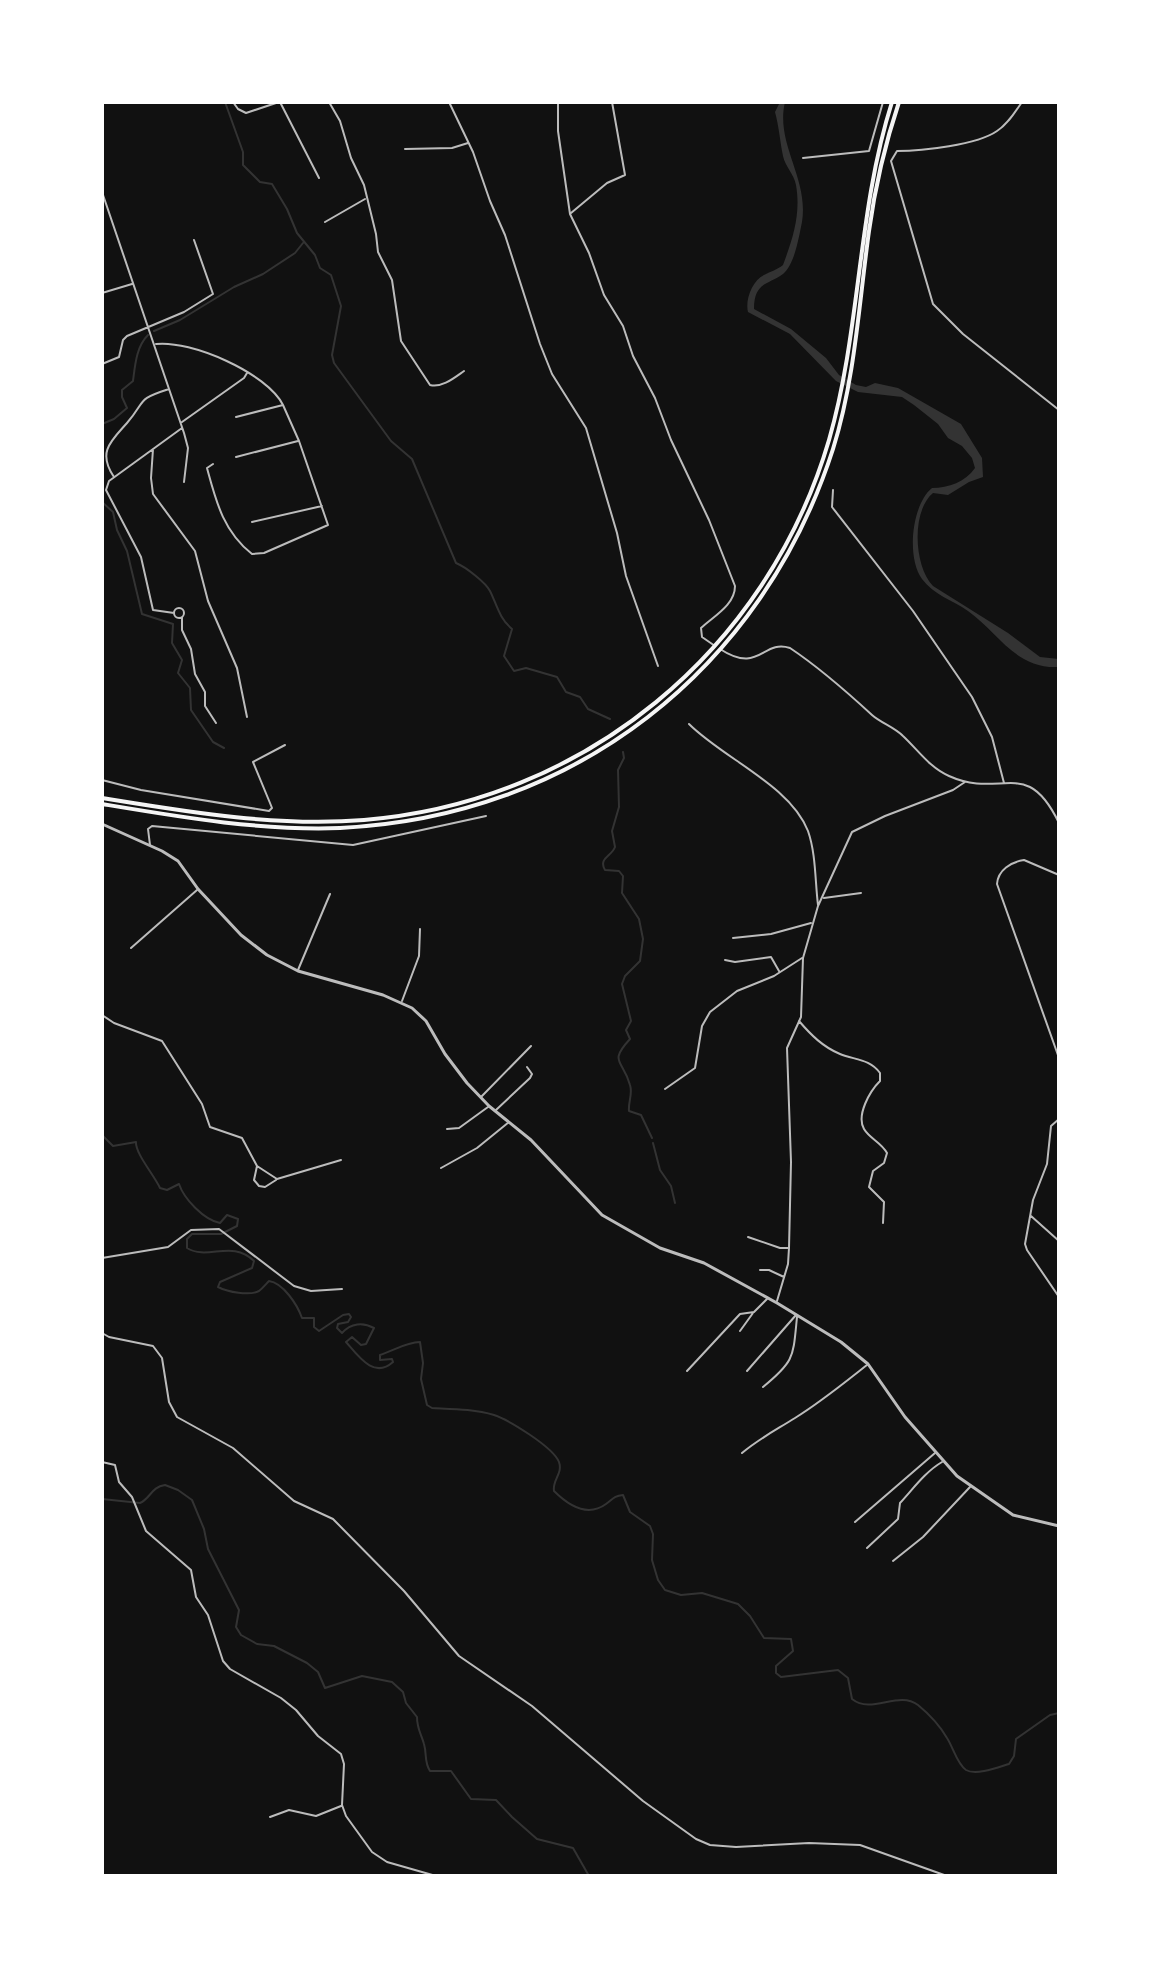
<svg xmlns="http://www.w3.org/2000/svg" width="1161" height="1978" font-family="Merriweather,serif">
<style>
.water{fill:#333}
.lines{fill:none;stroke-linecap:round;stroke-linejoin:round}
.stream{stroke:#333;stroke-width:2}
.minor{stroke:#bcbcbc;stroke-width:2}
.tertiary{stroke:#bcbcbc;stroke-width:3}
.trunk{stroke:#f5f5f5;stroke-width:4}
</style>
<rect width="100%" height="100%" fill="#111"/>
<path class="water" d="M780,102h5c-10,42 24,76 17,120 -3,14 -7,42 -19,52 -15,11 -29,8 -29,35l37,20 35,29 13,17 17,10 10,2 9,-4 23,5 63,36 21,34 1,19 -14,5 -21,13 -15,-2c-22,18 -19,74 0,93l75,47 32,24 19,2v8c-44,2 -59,-33 -91,-56 -16,-11 -34,-16 -46,-32 -16,-22 -10,-75 10,-91 17,0 33,-6 43,-20l-3,-10 -10,-12 -14,-8 -10,-14 -24,-19 -12,-8 -44,-5 -22,-11 -46,-47 -42,-22c-3,-12 4,-31 16,-37 7,-4 13,-5 19,-10 10,-27 18,-51 13,-80 -2,-11 -11,-19 -13,-29 -3,-15 -4,-29 -8,-44z"/>
<g class="lines">
<path class="stream" d="M225,102l18,50v13l17,17 12,2 15,25 10,24 18,22 5,13 11,7 10,31 -9,49 2,8 57,78 21,18 44,104c10,4 30,20 34,28 7,14 9,27 22,38l-8,27 10,15 12,-3 31,9 9,15 14,5 8,12 22,10
M154,331l26,-11 54,-33 29,-13 32,-21 8,-10
M102,424l12,-5 13,-11 -5,-11v-7l11,-9c2,-15 3,-34 15,-46
M102,502l11,10 4,18 10,21 15,63 31,10 -1,19 10,17 -4,13 12,15 1,22 22,32 11,6
M623,752l1,6 -6,12 1,37 -7,24 3,16c-3,9 -17,11 -10,23l14,1 4,5 -1,17 17,26 4,20 -3,22 -15,15 -3,8 9,37 -5,9 4,9c-22,24 -7,20 0,46 3,9 -2,17 -1,26l12,4 11,23
M102,1135l11,11 23,-4c-1,11 18,33 24,46l7,2 12,-6c5,15 25,36 41,39l7,-8 11,4 -1,7 -16,8h-29l-5,5v9c21,13 45,-9 67,13l-2,7 -32,14 -2,5c10,5 31,9 41,4 4,-3 7,-7 10,-10 14,2 28,23 33,37h12v9l5,4 24,-16 6,-1 2,3 -3,5 -10,2 -1,4 5,5c9,-10 21,-11 32,-5l-8,16 -5,1 -9,-8 -6,5c13,15 28,37 47,20l-1,-3 -12,1v-5c13,-4 26,-13 40,-13l3,21 -2,16 6,26 5,3c20,1 42,1 62,7 15,5 59,32 65,47 4,12 -7,18 -5,29 14,14 33,27 52,13 7,-5 8,-8 17,-9l7,17 20,14 3,8 -1,26 6,20 7,10 16,5 21,-2 36,11 12,12 14,22 27,1 2,12 -17,15v7l5,4 57,-7 10,8 4,21c20,16 46,-9 66,6 11,9 22,21 29,33 6,9 10,26 19,32 10,6 33,-3 43,-6l5,-8 2,-17 34,-24 9,-2
M653,1143l7,27 11,16 4,17
M102,1499l38,4c11,-5 11,-16 25,-18l13,5 14,10 12,29 4,20 31,61 -3,17 5,8 16,9 17,2 33,17 11,9 7,16 37,-12 30,6 11,10 3,11 11,14c0,12 4,16 7,27 3,10 0,18 6,27h21l20,28 25,1 16,17 25,22 36,9 16,28"/>
<path class="minor" d="M233,102l5,7 8,4 33,-11
M280,102l39,76
M329,102l11,19 11,37 13,27 12,49 2,18 14,28 9,61 29,44c12,3 24,-7 34,-14
M449,102l24,50 17,49 15,34 35,109 12,30 34,54 31,105 9,43 32,90
M483,102h1
M558,102v29l12,83 19,39 15,42 19,31 10,30 22,42 16,42 38,80 26,66c0,19 -21,30 -34,42l1,9 13,9
M1022,102c-7,10 -14,22 -25,29 -20,14 -75,20 -100,20l-6,10 42,143 30,30 96,76
M405,149l47,-1 16,-5
M803,158l66,-7 14,-49
M102,192l82,241 4,15 -4,34
M571,213l36,-30 18,-8 -13,-73
M325,222l40,-23
M102,293l30,-9
M156,344c35,-4 111,29 127,61l-47,12
M102,364l17,-7 4,-17 4,-4 57,-24 29,-18 -19,-54
M182,422l62,-44 3,-5
M153,449l-2,29 2,16 42,57 13,50 29,67 10,49
M236,457l62,-16
M213,464l-6,4c9,33 16,63 45,86l12,-1 64,-28 -29,-84 -16,-36
M114,477c-17,-25 -3,-36 13,-54 20,-23 8,-23 42,-34
M833,490l-1,17 81,104 59,86 20,40 12,46
M252,522l70,-16
M174 613a5 5 0 1 1 10 0a5 5 0 1 1-10 0Z
M174,613l-21,-3 -12,-53 -35,-67 3,-9 73,-53
M182,617v13l9,19 4,25 10,18v14l11,17
M720,649c40,26 42,-10 70,-1 30,20 56,43 82,67 9,8 22,12 31,21 15,14 27,32 46,40 53,24 77,-21 110,47
M689,724c35,35 101,61 119,107 8,23 7,50 10,74
M102,780l39,10 128,21 3,-3 -2,-5 -17,-41 32,-17
M150,845l-2,-16 4,-3 201,19 133,-29
M1059,875l-35,-15c-13,2 -26,10 -27,24l62,174
M824,898l37,-5
M733,938l38,-4 40,-11
M131,948l66,-58
M725,960l10,2 36,-5 8,14
M298,970l32,-76
M402,1001l17,-45 1,-27
M102,1015l12,8 48,18 40,63 8,23 32,11 15,28 20,13 64,-19
M799,1021c12,14 24,26 41,33 15,6 30,5 40,19v8c-10,10 -24,34 -16,48 6,10 17,13 23,24l-3,10 -11,8 -4,16 15,15 -1,21
M665,1089l30,-21 7,-42 8,-14 27,-21 37,-15 28,-18
M481,1097l50,-51
M496,1110l34,-32 2,-4 -5,-7
M1059,1119l-8,7 -4,38 -14,36 -8,44 2,6 32,47
M447,1129l12,-1 29,-21
M257,1166l-3,14 5,6 6,1 11,-7
M441,1168l36,-20 32,-26
M1031,1216l28,25
M748,1237l32,11h8
M102,1258l66,-11 23,-17 28,-1 75,57 17,5 31,-2
M760,1270h9l15,7
M777,1301l11,-37 1,-16 2,-86 -4,-114 14,-31 2,-59 15,-52 34,-74 33,-16 68,-26 12,-8
M740,1331l13,-18
M102,1333l7,4 44,9 9,12 7,44 8,15 56,31 61,53 39,18 71,72 55,65 73,50 111,95 53,38 14,6 26,2 73,-4 51,2 87,31
M687,1371l53,-57 14,-2 13,-13
M747,1371l49,-56
M763,1387c32,-26 30,-30 34,-70
M742,1453c18,-15 34,-23 53,-35 26,-16 49,-35 72,-53
M102,1462l13,3 4,17 13,15 14,34 45,39 5,27 12,18 15,46 7,8 51,29 15,12 22,26 23,18 3,10 -2,41 4,11 26,36 15,10 49,14
M855,1522l80,-69
M867,1548l31,-29 2,-16c13,-14 25,-31 42,-41
M893,1561l30,-24 47,-50
M270,1817l19,-7 27,6 25,-10"/>
<path class="tertiary" d="M102,824l60,27 16,10 20,28 43,46 26,20 31,16 85,24 29,13 14,13 19,33 22,29 22,23 42,34 71,75 58,33 44,15 73,40 64,39 27,22 37,53 52,59 56,39 46,11"/>
<path class="trunk" d="M102,798c86,14 174,29 262,22 220,-18 403,-169 465,-380 32,-111 28,-228 63,-338
M102,804c78,13 159,27 238,24 234,-11 422,-158 493,-379 22,-70 26,-146 36,-218 6,-44 16,-87 30,-129"/>
</g>
<rect width="1161" height="1978" fill="none" stroke="#ffffff" stroke-width="208"/>
</svg>
